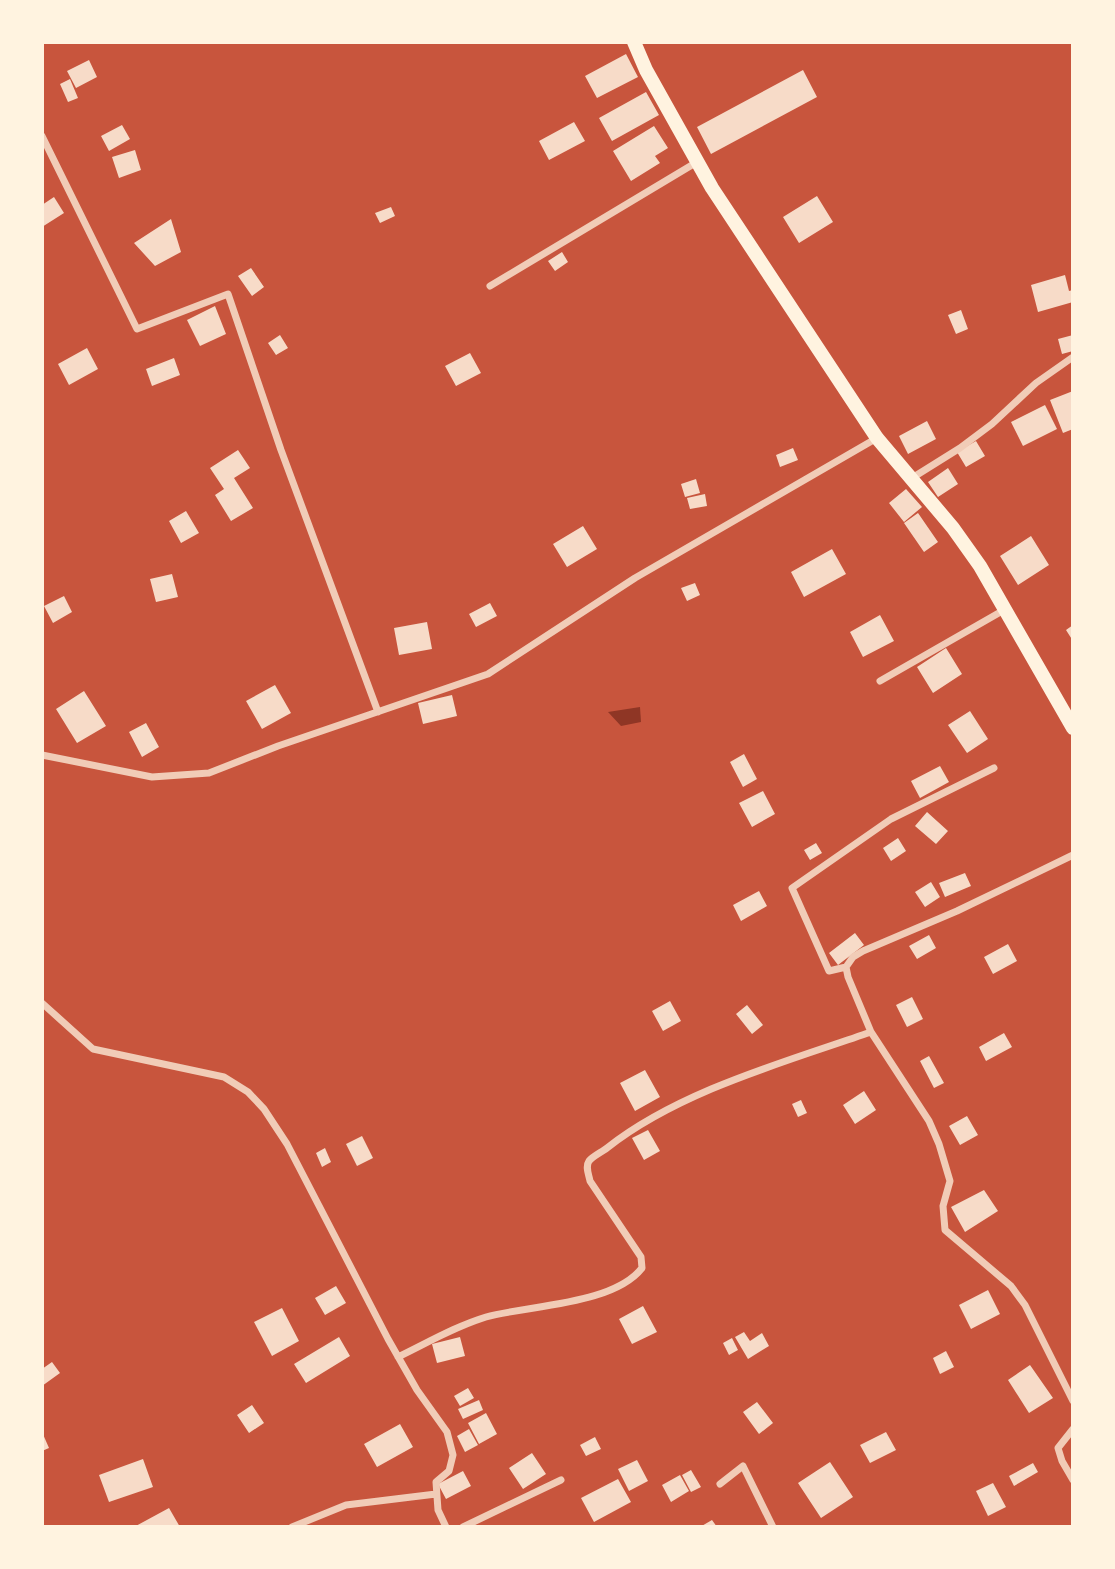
<svg xmlns="http://www.w3.org/2000/svg" width="1115" height="1569" font-family="'PT Sans',sans-serif">
<style>
.water{fill:#8f3625}
.building{fill:#f7dbc8}
.lines{fill:none;stroke-linecap:round;stroke-linejoin:round}
.minor{stroke:#f1ccb7;stroke-width:7}
.secondary{stroke:#fff3e0;stroke-width:14}
</style>
<rect width="100%" height="100%" fill="#c8553d"/>
<path class="water" d="M640,707l1,15 -20,4 -13,-14z"/>
<path class="building" d="M626,54l12,23 -41,21 -12,-22z
M89,60l8,17 -21,11 -9,-17z
M803,70l14,27 -106,57 -14,-27z
M70,79l8,19 -10,4 -8,-18z
M646,92l13,23 -47,26 -13,-23z
M574,122l11,19 -36,19 -10,-19z
M122,125l8,14 -21,12 -8,-15z
M654,126l14,22 -13,8 5,7 -29,18 -18,-30z
M135,150l6,20 -22,8 -7,-21z
M817,196l16,26 -34,21 -16,-26z
M54,197l10,16 -22,14v-22z
M391,207l4,9 -15,7 -5,-10z
M171,219l10,33 -26,14 -21,-23z
M562,252l6,10 -13,9 -7,-10z
M251,268l13,19 -12,9 -14,-20z
M1065,275l4,16 4,-1v12l-35,10 -7,-27z
M215,306l11,28 -26,12 -13,-26z
M961,310l7,19 -12,5 -8,-19z
M280,335l8,13 -12,7 -8,-12z
M1073,335v16l-11,3 -4,-15z
M87,348l11,21 -29,16 -11,-21z
M470,353l11,20 -25,13 -11,-20z
M174,358l6,17 -28,11 -6,-17z
M1073,391v38l-10,4 -13,-33z
M1045,405l12,24 -34,17 -12,-24z
M927,421l9,18 -28,15 -9,-18z
M976,441l9,15 -19,11 -9,-15z
M793,448l5,12 -18,7 -4,-12z
M238,450l12,18 -16,10 19,30 -22,13 -16,-26 9,-6 -14,-21z
M948,468l10,16 -20,13 -10,-15z
M696,479l4,14 -15,4 -4,-13z
M906,489l16,18 -18,15 -15,-19z
M705,494l2,12 -17,3 -3,-11z
M186,511l13,22 -18,10 -12,-22z
M918,513l20,29 -14,10 -20,-29z
M583,526l14,23 -30,18 -14,-23z
M1031,536l18,29 -31,20 -18,-29z
M832,549l14,25 -42,23 -13,-25z
M172,574l6,23 -22,5 -6,-23z
M695,583l5,12 -13,6 -6,-13z
M64,596l8,16 -19,11 -9,-17z
M490,603l7,13 -21,11 -7,-13z
M880,615l14,26 -31,16 -13,-25z
M427,622l5,27 -33,6 -5,-27z
M1073,625v16l-7,-11z
M946,648l16,26 -29,19 -16,-26z
M275,685l16,28 -29,16 -16,-28z
M84,691l22,35 -29,17 -21,-34z
M452,695l5,21 -34,8 -5,-21z
M970,711l18,28 -21,14 -19,-28z
M146,723l13,24 -17,10 -13,-25z
M744,754l13,25 -14,8 -13,-25z
M940,766l9,16 -29,16 -9,-17z
M763,791l12,23 -23,13 -13,-24z
M927,812l21,19 -12,13 -21,-18z
M898,838l8,13 -15,10 -8,-13z
M816,843l6,10 -12,7 -6,-10z
M965,873l6,13 -26,11 -6,-14z
M931,882l9,15 -15,10 -10,-15z
M759,891l8,15 -26,15 -8,-16z
M855,933l9,12 -26,20 -9,-12z
M929,935l7,13 -19,11 -8,-13z
M1008,944l9,17 -24,13 -9,-17z
M912,997l11,22 -16,8 -11,-22z
M670,1001l11,20 -18,10 -11,-20z
M747,1005l16,20 -11,9 -16,-20z
M1004,1033l8,14 -26,14 -7,-14z
M929,1056l15,27 -10,5 -14,-27z
M645,1070l15,27 -25,14 -15,-28z
M864,1091l12,19 -21,14 -12,-19z
M801,1100l6,13 -9,4 -6,-13z
M967,1116l11,19 -18,10 -11,-19z
M648,1130l12,21 -16,9 -12,-22z
M362,1136l11,22 -16,8 -11,-22z
M325,1148l6,14 -9,5 -6,-14z
M984,1190l14,21 -33,21 -14,-25z
M336,1286l10,17 -21,12 -10,-17z
M988,1290l12,24 -29,15 -12,-24z
M643,1306l14,26 -25,12 -13,-25z
M282,1308l17,33 -27,15 -18,-34z
M744,1332l6,9 12,-8 7,13 -21,13 -13,-22z
M339,1337l11,19 -44,27 -12,-19z
M460,1337l5,19 -28,7 -5,-19z
M732,1338l6,12 -9,5 -6,-12z
M946,1351l8,16 -14,7 -7,-16z
M52,1362l8,11 -18,13v-17z
M1030,1365l23,33 -24,15 -21,-33z
M468,1388l6,10 -14,8 -6,-10z
M479,1400l4,10 -20,9 -5,-10z
M757,1402l16,21 -14,11 -16,-22z
M252,1405l12,18 -15,10 -12,-18z
M486,1413l11,21 -18,10 -11,-21z
M400,1424l13,23 -36,20 -13,-23z
M469,1429l9,16 -13,7 -8,-16z
M42,1432l7,16 -7,3z
M886,1432l10,18 -26,13 -10,-18z
M595,1437l6,12 -15,7 -6,-11z
M532,1453l14,21 -23,15 -14,-21z
M143,1459l10,28 -44,15 -10,-27z
M637,1460l11,21 -19,10 -11,-22z
M830,1462l23,35 -32,21 -23,-35z
M1033,1463l5,9 -24,14 -5,-10z
M691,1470l10,17 -10,5 -9,-17z
M463,1471l8,15 -25,13 -8,-15z
M680,1475l9,16 -18,11 -9,-17z
M618,1479l13,23 -37,20 -13,-24z
M993,1483l13,24 -18,9 -12,-25z
M169,1508l11,19h-46z
M712,1520l5,7h-17z"/>
<g class="lines">
<path class="minor" d="M42,136l95,193 91,-35 53,156 97,262
M490,286l207,-124
M912,478l48,-30 32,-24 44,-41 37,-26
M880,681l124,-71
M42,755l110,22 57,-4 69,-27 210,-72 147,-96 242,-140
M1073,855l-116,56 -94,40 -10,6 -7,10 2,10 23,55 58,89 10,23 11,37 -7,25 2,24 66,56 14,19 48,96
M846,967l-17,4 -37,-83 99,-69 103,-51
M42,1003l51,46 131,28 24,15 16,17 23,35 101,195 29,51 30,42 6,23 -4,16 -13,11 2,28 8,17
M398,1357c29,-14 58,-31 88,-40 43,-12 127,-12 156,-49l-1,-11 -51,-76c-1,-6 -5,-14 -1,-20 4,-5 13,-9 18,-13 72,-57 178,-86 264,-116
M1073,1429l-15,19 4,13 11,19
M720,1484l23,-18 30,61
M292,1527l54,-22 90,-11
M463,1527l98,-47"/>
<path class="secondary" d="M634,42l12,28 66,118 165,250 76,90 27,38 93,162"/>
</g>
<rect width="1115" height="1569" fill="none" stroke="#fff3e0" stroke-width="88"/>
</svg>
